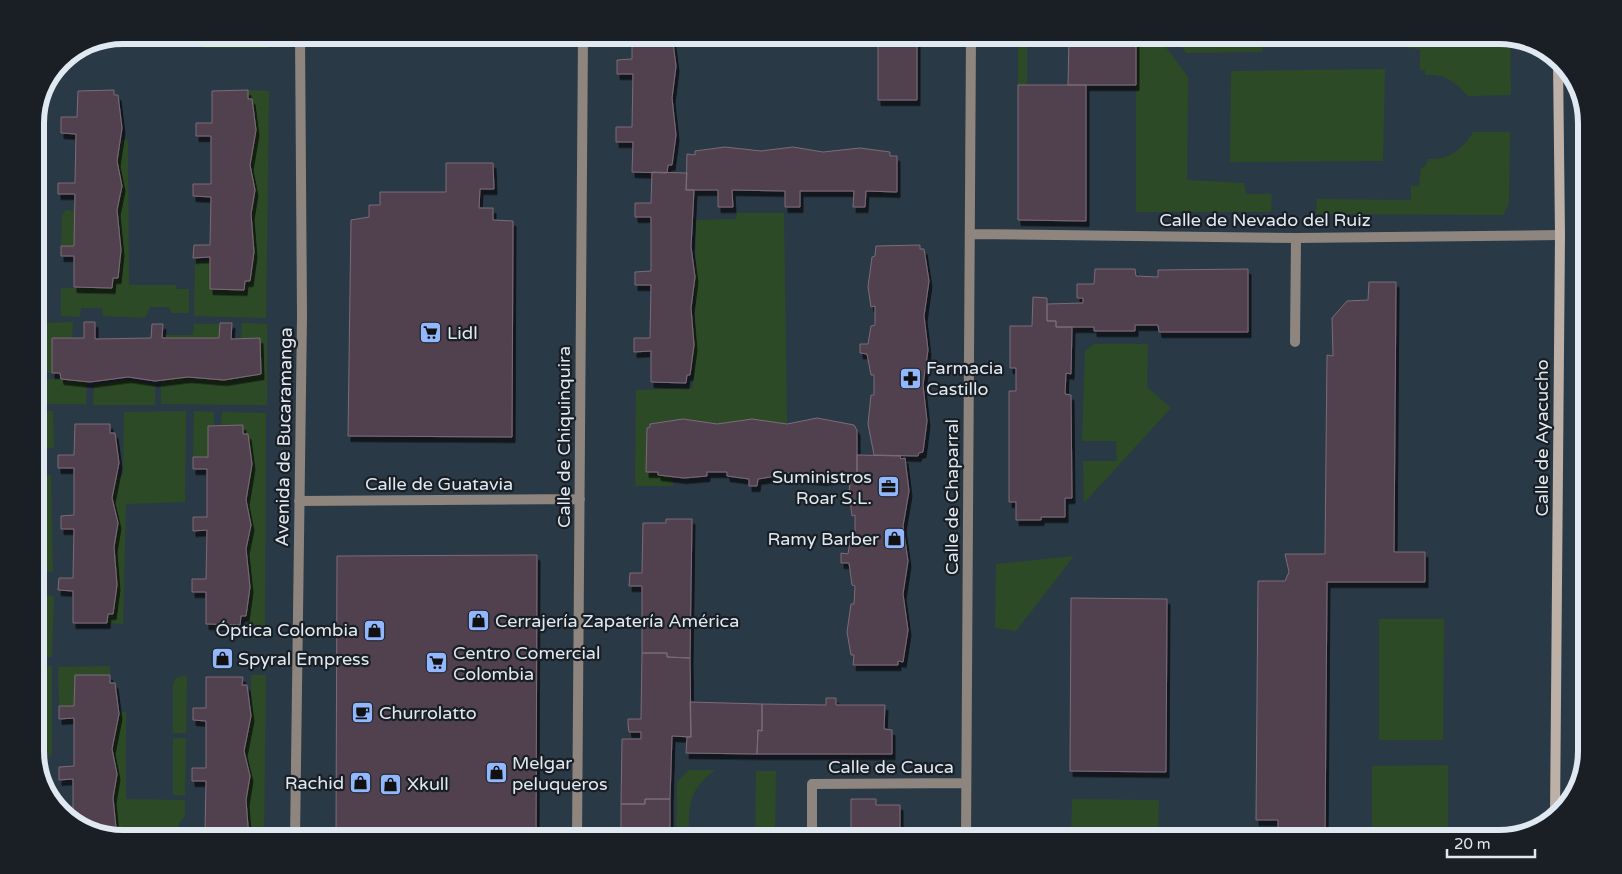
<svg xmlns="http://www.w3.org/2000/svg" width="1622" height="874" font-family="'Varela Round',sans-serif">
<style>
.green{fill:#2d4a26}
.building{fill:#51414e;stroke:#7c6b79;filter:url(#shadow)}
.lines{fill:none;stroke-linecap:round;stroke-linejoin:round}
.minor{stroke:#8d857e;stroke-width:10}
.secondary{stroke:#bdb0a6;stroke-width:10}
.labels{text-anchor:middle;stroke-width:4.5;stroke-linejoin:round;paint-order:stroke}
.street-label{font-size:18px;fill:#e0e9f2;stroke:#191f25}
.poi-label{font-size:18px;fill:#e0e9f2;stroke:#191f25;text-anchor:start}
.rim{fill:none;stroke:#e0e9f2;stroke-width:6}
</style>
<defs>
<filter id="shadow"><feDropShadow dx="3" dy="5.5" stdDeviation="0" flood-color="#0009"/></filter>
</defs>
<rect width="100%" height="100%" fill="#2a3946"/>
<path class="green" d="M203,35h7l1,4 34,1v-5h23v13h-66z
M1018,35h9v50h-9z
M1136,35h21l31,42 -1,103 57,3 2,11h26l-1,18h-135z
M1173,35h123v2l-32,-1 -2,16 -76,1z
M1407,35h93l10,2 1,58 -43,1c-13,-14 -23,-23 -43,-21v-5h-5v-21l-12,-1z
M1385,69l-2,92 -153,1 1,-91z
M248,90l21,1 -3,227 -72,-2 1,-55h15v28l34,1 1,-9h5l4,-29 -3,-38 -1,-49 6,-35 -4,-30 -4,-1z
M1473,132h37l-1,72 -6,11 -187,-1 1,-15 94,1v-14h8l2,-18 5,-2 2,-7c21,1 34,-9 45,-27z
M120,140h8l1,145h47v4h13v24h-17l-3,-6h-19l-5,11 -42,-2 -1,-8h-21l-1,9 -19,-1v-28h51l1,-10h5l3,-28 -4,-40 5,-24 -5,-25z
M75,194l-1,52h-13l1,-30 4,-6 7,1z
M737,213h47l3,211 -35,-5 -35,5 -34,-5 -33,5v3l-3,1 -1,44h12v3l14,2 1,9h-38l1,-96 57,-2 3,-168 40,-1z
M73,322l-1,16h-20v35l-9,-1v-49z
M242,323l25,1v81l-106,-1v-24l27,-3 36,3 37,-6 -1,-36h-19z
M194,324h25v14h-57v-3h31z
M1094,344h54l-1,43 24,21 -87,95 -1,-42h34l-1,-20h-34l3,-90z
M42,379h19l26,3 -1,22h-45z
M125,380l30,4v21h-62l1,-20z
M35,410l18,1 1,37 -13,1 -1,25 11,1 2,97h-12l1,23 12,1 -2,61h-17z
M186,411l-1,91 -59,2 -3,120 -16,-1 1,-9h5l4,-29 -3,-38 4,-24 -6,-25 5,-23 6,1 1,-64z
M194,411l20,1v14h-6v31h-15z
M222,412l44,1 -1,213 -18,-1 -1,-9 4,-29 -4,-38 5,-24 -5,-25 6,-36 -4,-30h-5v-9h-22z
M1074,556l-58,75 -21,-3 1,-64z
M1379,619h65l-1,121h-64z
M35,666h17v89l-9,2v23l-8,-22z
M110,666v9h-35l-1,31h-15l-1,-39z
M187,675l-1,58h-13v-49l3,-6z
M251,675h15l-2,164h-15l-3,-39 4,-24 -6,-25 7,-35z
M119,712h7v87l59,1v16l-7,9v14l-61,-1 -4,-40 4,-24 -5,-25z
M173,738h13l-1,57h-12z
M1448,765v74h-76v-73z
M689,770h26c-28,21 -26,36 -26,69h-13l1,-57z
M756,771h20l-1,68h-20z
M1072,799l87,1 -1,39h-87z
M1274,829v10h-56v-9z"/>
<path class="building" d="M210,35h35v5l-34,-1z
M632,35h40l4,31 -4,32 4,37 -4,30h-4l-1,8 -35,-1 1,-30h-17v-15h16l1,-53h-16v-14l15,-1z
M878,35h39v65h-39z
M1069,35h67v50h-68z
M1018,85h68v136l-68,-1z
M114,90v5h4l4,33 -5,33 5,25 -5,24 4,40 -3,28h-5l-1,10 -38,-1v-31h-13v-10h13l1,-52h-17v-11h17l1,-49 -15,-1v-16h16l1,-26z
M248,90v9h4l4,31 -6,35 5,25 -4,24 3,38 -4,29h-5l-1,9 -34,-1v-32l-17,1 1,-13h16l1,-48 -18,-1v-12h18v-48h-15v-13h16v-32z
M725,147l36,4 32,-4 30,5 37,-4 30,4v4h7v36l-31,-1 -1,16h-12l1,-16h-54v16h-15v-16l-53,-1 1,17h-15v-17h-32l1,-36 8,1v-4z
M446,163h47l1,26h-14l-1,19h14v12l20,1 -1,216 -164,-1 3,-216 18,-3v-12h11v-13h66z
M652,172l35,1 -1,17h8l-3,57 4,30 -4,31 3,37 -4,30h-3l-1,8 -35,-1v-31l-17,1v-14h16l1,-53h-16v-13l16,-1v-54h-16v-14h16z
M920,245v4h4l5,32 -5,35 4,34 -5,35 4,36 -4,31 -4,1 -1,3 -44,-1 -6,-31 3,-29h3v-20h-3l-4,-21 -7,-1v-9h8l3,-18 4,-1v-19l-4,1 -3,-20 4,-30 3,-1 1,-10z
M1095,269h40l1,7 22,1v-7l90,-1v63h-89l-1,-7h-23v6h-41v-4h-38v-6h-9v-17l36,-1v-5h-6v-14h17z
M1369,282h27l-2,270h31v30h-98l-2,257h-47v-19h-22l2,-239h27l4,-9 -4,-18h40l2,-199 6,1 -1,-38 15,-17 21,-1z
M1033,297l14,1v23h9v6h16l-1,47 -5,-1 -1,21 6,1 1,103h-7v19h-24v3h-25v-18h-7v-111h7v-23h-6v-42h22z
M84,322h11v17l56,-1 1,-14h11l-1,14h57l1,-15h12l-1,16 29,-1 1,36 -37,6 -36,-3 -33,4 -27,-4 -38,5 -29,-3 -1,-6h-8v-35h32z
M817,418l37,7 3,5v44l-11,-1v3l-23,4 -27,-3v-4h-20l1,3 -19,3 -1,7h-8v-7l-22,-3v-4h-20v4l-23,2 -26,-3v-3h-12l1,-44 3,-1v-3l33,-5 34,5 35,-5 35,5z
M75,424h35v9h5l4,30 -7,35 6,25 -4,24 3,38 -4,29h-5l-1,9h-34v-32l-15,-1 1,-12h14l1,-49h-13v-13l13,-1v-47h-16v-13h16z
M243,425v9h5l4,30 -6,36 5,25 -5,24 4,38 -4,29h-5l-1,9 -34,-1v-32h-14v-13h14l1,-49 -14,1v-14h14v-48h-14v-12h15v-31z
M857,455l43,1 1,3 4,-1 4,33 -6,35 5,35 -5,33 5,36 -5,32 -5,-1v4h-45l1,-10h-3l-4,-23 4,-28h3l1,-18 -3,-1 -3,-22h-8v-10l7,1 3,-18 4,-2v-19l-3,1 -3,-24 2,-19 6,1z
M666,519h26l-2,139 -23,-1v-4h-25v-67h-13l1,-13h12l1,-50h23z
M537,555l-1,284h-200l1,-283z
M1071,598l96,1 -1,173 -96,-1z
M642,653h25v4l23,1 1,79 -19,-1 -2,63h-25v5h-24l1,-65h19v-7h-12l-1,-7v-6h13z
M75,675h35v8h5l4,31 -7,35 5,25 -4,24 4,40 -34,-8 -10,-9v-42l-14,1v-13l15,-1v-48l-15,1v-13h15z
M206,677h37l-1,8h5l4,31 -7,35 6,25 -4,24 3,39h-59v-9l15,1 1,-50h-14v-13h14v-47l-13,-1v-12h13z
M826,698h10v7h49l-1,24 8,1v24h-135l1,-24 4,1v-27l64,1z
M690,702l72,2v27l-4,-1 -1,24 -71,-1 1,-16h4z
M645,799h25v40h-49v-35h24z
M851,799h25v6h24v34h-49z"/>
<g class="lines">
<path class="minor" d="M970,234l326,4 264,-3
M1295,342l1,-104
M299,501l281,-2
M295,839l7,-523 -2,-281
M577,839l6,-804
M812,839v-55l154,-1
M966,839l5,-804"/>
<path class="secondary" d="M1555,816l5,-581 -2,-174"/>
</g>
<defs>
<symbol id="supermarket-square" viewBox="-11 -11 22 22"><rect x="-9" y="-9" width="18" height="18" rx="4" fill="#92b7fd" stroke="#191f25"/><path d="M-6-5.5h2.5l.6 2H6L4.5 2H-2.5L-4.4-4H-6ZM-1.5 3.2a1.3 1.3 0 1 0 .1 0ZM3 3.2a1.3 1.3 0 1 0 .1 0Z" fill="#111"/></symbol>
<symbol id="pharmacy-square" viewBox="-11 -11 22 22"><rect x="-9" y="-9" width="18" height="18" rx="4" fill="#92b7fd" stroke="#191f25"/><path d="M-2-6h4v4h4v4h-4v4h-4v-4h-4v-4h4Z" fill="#111"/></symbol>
<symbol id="office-square" viewBox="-11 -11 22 22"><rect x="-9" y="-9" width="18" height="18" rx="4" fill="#92b7fd" stroke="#191f25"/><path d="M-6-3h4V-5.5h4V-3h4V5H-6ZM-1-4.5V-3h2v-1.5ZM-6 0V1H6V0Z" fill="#111"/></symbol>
<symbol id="shop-square" viewBox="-11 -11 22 22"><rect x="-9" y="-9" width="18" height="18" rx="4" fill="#92b7fd" stroke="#191f25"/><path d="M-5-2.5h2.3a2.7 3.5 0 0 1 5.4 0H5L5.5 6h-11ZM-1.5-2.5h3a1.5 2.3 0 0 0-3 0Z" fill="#111"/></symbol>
<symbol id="cafe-square" viewBox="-11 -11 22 22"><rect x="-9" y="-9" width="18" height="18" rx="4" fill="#92b7fd" stroke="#191f25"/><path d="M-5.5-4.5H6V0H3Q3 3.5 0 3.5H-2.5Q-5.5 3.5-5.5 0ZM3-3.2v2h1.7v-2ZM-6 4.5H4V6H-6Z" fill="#111"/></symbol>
</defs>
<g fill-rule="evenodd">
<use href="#supermarket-square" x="418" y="320" width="25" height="25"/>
<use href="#pharmacy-square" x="898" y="366" width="25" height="25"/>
<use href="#office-square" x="876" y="474" width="25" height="25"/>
<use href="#shop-square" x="882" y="526" width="25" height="25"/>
<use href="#shop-square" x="466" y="608" width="25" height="25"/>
<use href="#shop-square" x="362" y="618" width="25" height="25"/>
<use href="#shop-square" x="210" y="646" width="25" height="25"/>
<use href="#supermarket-square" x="424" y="650" width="25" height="25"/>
<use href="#cafe-square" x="350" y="700" width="25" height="25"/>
<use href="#shop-square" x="484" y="760" width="25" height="25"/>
<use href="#shop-square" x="348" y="770" width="25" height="25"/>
<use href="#shop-square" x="378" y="772" width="25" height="25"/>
</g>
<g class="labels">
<g class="street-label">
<text x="1265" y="226">Calle de Nevado del Ruiz</text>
<text transform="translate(284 437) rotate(-89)" y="6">Avenida de Bucaramanga</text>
<text transform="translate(564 437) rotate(-90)" y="6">Calle de Chiquinquira</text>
<text transform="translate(1542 438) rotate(-90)" y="6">Calle de Ayacucho</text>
<text x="439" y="490">Calle de Guatavia</text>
<text transform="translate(952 497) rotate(-90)" y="6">Calle de Chaparral</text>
<text x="891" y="773">Calle de Cauca</text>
</g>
<g class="poi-label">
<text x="447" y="339">Lidl</text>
<text x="926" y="374">Farmacia<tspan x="926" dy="21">Castillo</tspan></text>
<text x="872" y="483" text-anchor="end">Suministros<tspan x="872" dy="21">Roar S.L.</tspan></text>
<text x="879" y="545" text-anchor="end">Ramy Barber</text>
<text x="495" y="627">Cerrajería Zapatería América</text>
<text x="358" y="636" text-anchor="end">Óptica Colombia</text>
<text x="453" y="659">Centro Comercial<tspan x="453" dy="21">Colombia</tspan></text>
<text x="238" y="665">Spyral Empress</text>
<text x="379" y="719">Churrolatto</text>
<text x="512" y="769">Melgar<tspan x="512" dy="21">peluqueros</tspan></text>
<text x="344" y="789" text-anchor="end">Rachid</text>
<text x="407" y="790">Xkull</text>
</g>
</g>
<path d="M0 0H1622V874H0ZM123 44H1499A79 79 0 0 1 1578 123V751A79 79 0 0 1 1499 830H123A79 79 0 0 1 44 751V123A79 79 0 0 1 123 44Z" fill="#191f25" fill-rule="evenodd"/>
<path class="rim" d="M123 44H1499A79 79 0 0 1 1578 123V751A79 79 0 0 1 1499 830H123A79 79 0 0 1 44 751V123A79 79 0 0 1 123 44Z"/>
<path d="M1447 849v8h88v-8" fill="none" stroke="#e0e9f2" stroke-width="2.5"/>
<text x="1454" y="849" font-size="15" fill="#e0e9f2" stroke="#191f25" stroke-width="4" paint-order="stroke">20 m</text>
</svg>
